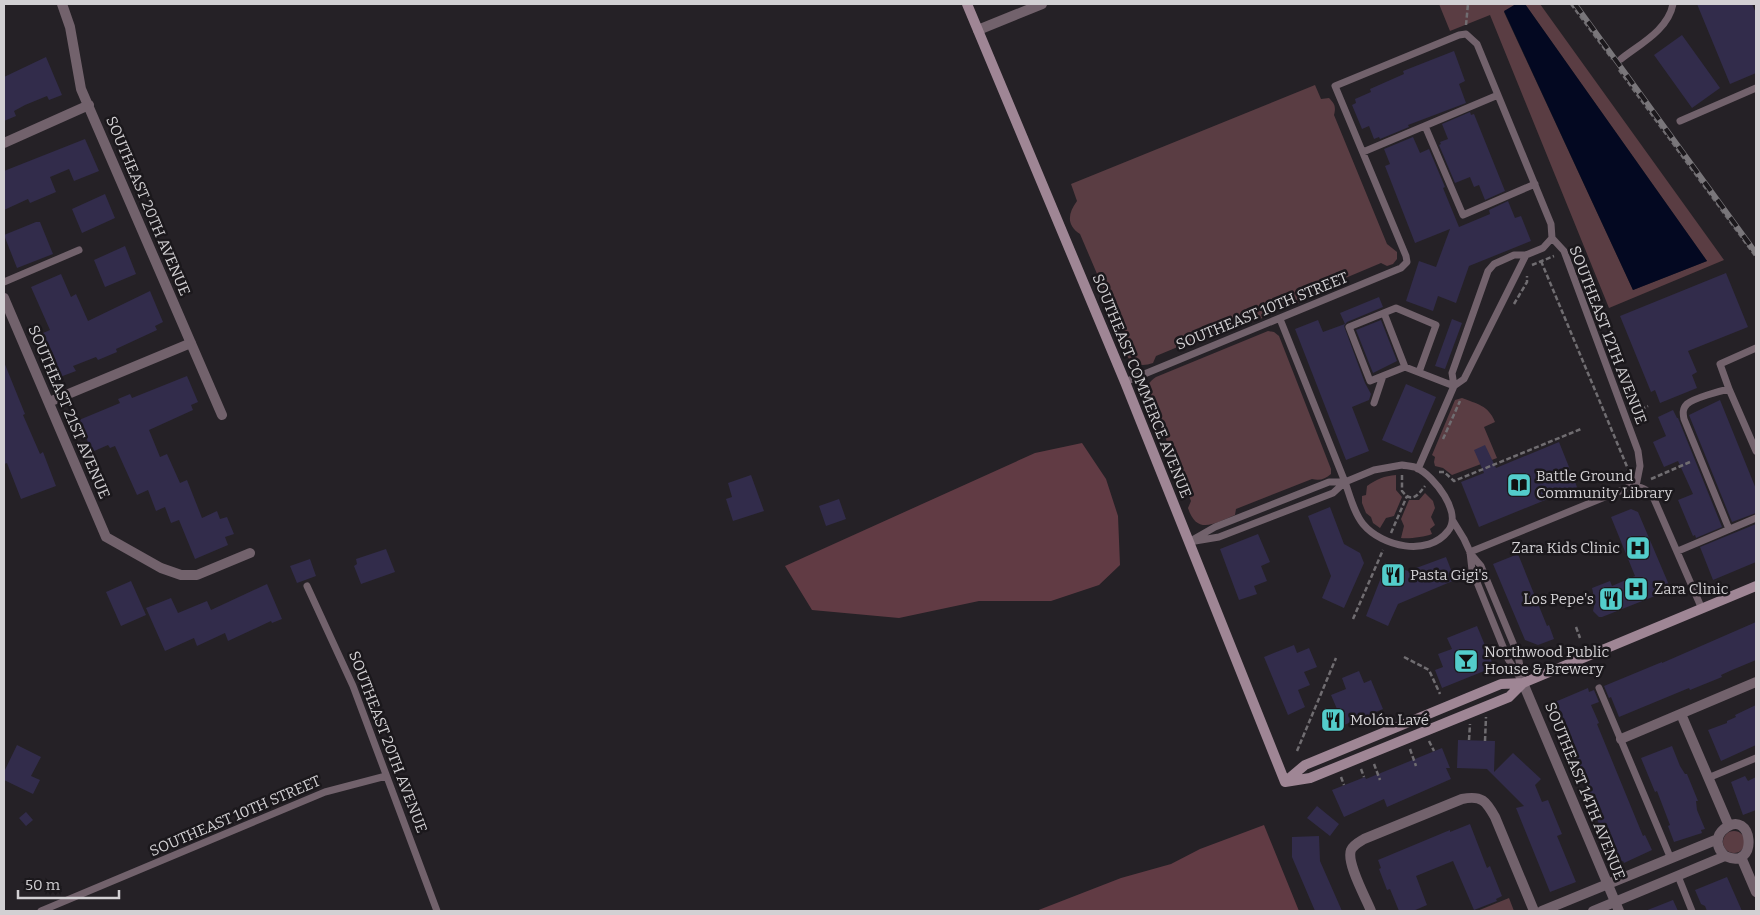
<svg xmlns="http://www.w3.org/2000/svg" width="1760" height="915" font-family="Bitter,serif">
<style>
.green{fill:#5a3d43}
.forest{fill:#613b44}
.water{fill:#030821}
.building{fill:#322c4b}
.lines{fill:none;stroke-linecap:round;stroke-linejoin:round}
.path{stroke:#706d71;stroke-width:2.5;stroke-dasharray:5 2.5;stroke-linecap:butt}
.lane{stroke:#72626c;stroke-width:7}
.street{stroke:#72626c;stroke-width:10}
.secondary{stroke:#9f8695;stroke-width:10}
.rail-casing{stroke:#79767a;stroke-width:5.5}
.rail{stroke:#1b181c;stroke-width:4;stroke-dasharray:11;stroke-linecap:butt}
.labels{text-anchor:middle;stroke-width:5;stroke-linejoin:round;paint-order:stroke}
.street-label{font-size:15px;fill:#d2d0d3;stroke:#1b181c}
.poi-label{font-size:15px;fill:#d2d0d3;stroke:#1b181c;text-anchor:start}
</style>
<rect width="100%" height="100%" fill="#252126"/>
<path class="green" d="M1439,4h77l-12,8 129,278 74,-29 -182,-257h15l184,256 -115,48 -119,-293 -40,16z
M1315,85l6,14 8,-1c6,6 7,9 5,17l53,129 10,8v7l-4,5 -6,2 -6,-3 -76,32 -3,6 -13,6 -6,-3 -14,5 -4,8 -13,5 -7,-3 -89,37 -3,7c-14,5 -24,0 -29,-13l3,-6 -47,-110c-14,-9 -12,-21 -3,-33l-6,-17z
M1268,331l6,1 5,4 52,133v5c-6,5 -11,7 -19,5l-76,30 -1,6c-20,8 -38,21 -47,-7l3,-7 -36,-89c-15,-7 -12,-27 1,-35z
M1462,398c15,6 26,7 33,24l-11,5 13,31 -45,17 -9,-7 -8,-2 -1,-4 1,-5 -3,-2 23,-55z
M1396,475v15l6,7 -8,19 -8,2 -6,10 -7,-5 -2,-6 -5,-4 -4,-10v-7l4,-1 1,-9c10,-7 17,-10 29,-11z
M1425,493l8,8 2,7 -4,9 4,8 -5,4 2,5c-8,3 -23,5 -31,4l3,-12 -3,-7 8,-19h10z
M1723 842a11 11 0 1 1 22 0a11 11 0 1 1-22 0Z
M1509,898l5,13h-37z"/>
<path class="forest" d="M1082,443l24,36 12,37 2,49 -21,20 -48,16h-72l-80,17 -87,-8 -27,-44 250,-113z
M1264,825l35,86h-263l85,-33 50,-14 29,-15z"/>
<path class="water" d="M1516,4h9l182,257 -74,29 -129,-279z"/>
<path class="building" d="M1697,4h55l4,9v60l-26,11z
M1682,35l38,53 -28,20 -38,-53z
M1454,51l11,30 -6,3 7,19 -58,22 1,2 -29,12 -1,-2 -5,2 -5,-13 -7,3 -10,-24 4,-2 -1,-4 16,-7 -1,-3 34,-15 -1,-3z
M46,57l16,38 -13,5 -2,-4 -22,9 -11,6 2,5 -12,5v-44z
M1470,112l1,3 3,-1 31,77 -20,9 -6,-15 -5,2 -4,-10 -15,6 -16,-38 2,-1 -1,-2 8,-3 -6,-15z
M1413,137l7,16 9,-4 16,38 -2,1 16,39 31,-13 -1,-4 19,-9 7,17 6,-2 10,25 -62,25 -13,37 -18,-7 -5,15 -27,-10 13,-40 17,6 14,-38 -35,14 -30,-77 5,-2 -6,-15z
M85,139l14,32 -25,10 -5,-12 -19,8 6,15 -26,11 -2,-4 -24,11v-39z
M105,194l10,24 -33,15 -10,-24z
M36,222h4l13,32 -36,14 -13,-33z
M125,246l11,28 -31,13 -11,-27z
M1726,273l22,54 -60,24 9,21 -5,3 5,13 -37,15 -5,-13 -4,2 -31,-76z
M61,274l10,23 5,-3 12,27 62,-30 13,31 -8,4 2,4 -41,19 1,3 -19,8 -2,-3 -23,9 3,5 -16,6 -17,-44 7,-3 -19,-43z
M1379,297l4,10 -36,15 -3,4 21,57 6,11 -2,6 -17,7 17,44 -23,9 -51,-131 23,-9 5,12 22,-8 -5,-11z
M1452,319l10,4 -17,46 -10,-3z
M1381,320l16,41 -24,12 -17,-43z
M4,362l21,52 -2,1 17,39 3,-2 13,34 -35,13 -14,-36 -3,1z
M187,376l11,26 -7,3 2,5 -44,20 11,27 7,-3 13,29 7,-3 15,38 15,-7 3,8 7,-2 7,17 -9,3 3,8 -33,14 -16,-39 -8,3 -6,-16 -9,4 -8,-21 -11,5 -22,-49 -5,2 -2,-3 -16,7 -13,-32 41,-17 -2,-4 12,-5 2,4z
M1406,384l30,13 -24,56 -30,-13z
M1720,400l36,89v24l-24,9 -43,-107z
M1673,410l4,8h1l44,109 -26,11 -1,-3 -2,1 -15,-36 15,-6 -15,-33 -14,6 -11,-25 13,-6 -8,-19z
M1559,442l18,45 -98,40 -18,-45 23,-9 -10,-23 11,-5 11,23z
M751,475l13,36 -31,10 -7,-22 6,-2 -4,-14z
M839,499l7,20 -20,7 -7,-20z
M1330,507l14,37 16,9 4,10 -20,45 -22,-10 9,-22 -23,-60z
M1631,509l7,3 31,73 -4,7 -63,25h-3l-6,-6 2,-9 -3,-14 18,-7 2,5 23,-10 -24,-59z
M1756,524v38l-43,18 -13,-33z
M1258,534l12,28 -9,4 6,15 -13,5 3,8 -18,6 -19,-51z
M386,549l9,23 -34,12 -7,-18 3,-2 -1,-5z
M1518,554l29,72 2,-1 5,14 -16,6 -13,-5 -32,-76z
M1446,557l9,23 -57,24 -10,22 -22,-10 18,-46 9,-4 15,5z
M310,559l6,17 -19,7 -7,-17z
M131,581l15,34 -25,11 -15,-34z
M267,584l15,35 -10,4 -1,-2 -43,20 -3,-8 -28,13 -3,-8 -29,13 -19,-43 25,-10 7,15 29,-12 4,9z
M1756,622v38l-24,10 -11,5 1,2 -32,13 -1,-2 -70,29 -8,-20 -2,1 -5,-12 58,-24v1z
M1477,626l17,41 -52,21 -7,-18 8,-3 -5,-13 14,-5 -5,-11z
M1294,645l3,8 12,-5 8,19 -13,5 6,13 -12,5 7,17 -17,8 -24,-58z
M1359,671l5,12 7,-3 12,29 -56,23 -6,-16 16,-7 -6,-14 15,-6 -4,-11z
M1588,688l1,4 5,-2 5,12 -8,3 8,18 -2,1 46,112 2,-1 7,15 -28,13 -1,-2 -2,1 -8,-19 -5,2 -12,-28 -1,-9 -28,-62h2l-7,-21 2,-1 -8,-20 -1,-2z
M1756,705v40l-35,16 -13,-31 19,-7v-2l9,-4 -1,-2z
M1458,740l37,1 -1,31 19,-19 28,26 -6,6 7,17 6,-2 14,34 -5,2 19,46 -26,10 -34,-84 8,-2 -37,-37 -30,-1z
M17,745l24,12 -10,19 9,4 -7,14 -29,-14v-8z
M1672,746l8,20 5,8h2l11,27h-2l1,9 8,19 -4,1 1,3 -28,9 -6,-16 2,-1 -13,-34 -2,1 -14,-34z
M1442,748l8,20h-4l5,11 -64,28 -3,-8 -40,18 -12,-27 33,-13 1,2z
M1745,776l3,5 8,-4v33l-13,5 -12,-33z
M1317,806l22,18 -9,12 -23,-18z
M26,812l7,8 -7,6 -7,-8z
M1470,824l17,44 3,-2 12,30 -6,3 1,2 -23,9 -21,-49 -37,15 11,29 -14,6h-14l-9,-22 -3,1 -8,-21 2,-1 -3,-8 72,-30v2z
M1319,836l1,25 22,50h-27l-23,-54v-20z
M1727,877l15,34h-35l-2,-5 -4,-2 -6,-14z
M1673,900l5,11h-33z"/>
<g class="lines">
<path class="path" d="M1571,4l41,55
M1466,25l2,-21
M1619,70l137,187
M1541,261l87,208
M1532,265l22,-9
M1514,304l13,-22v-6
M1636,415l2,-4 10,-5
M1443,439l17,-38
M1439,472h5l10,9 127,-52
M1402,475v16c10,13 16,4 23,-5
M1651,479l39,-17
M1391,533l16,-37
M1353,619l30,-69
M1576,627l4,11
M1404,657l25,13 11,24
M1469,740l1,-16
M1429,741l5,10
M1485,741l1,-24
M1410,749l6,17
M1297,751l39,-93
M1374,764l6,16
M1361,769l3,8
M1341,777l3,8"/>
<path class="lane" d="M1621,59c19,-15 47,-29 52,-55
M1680,121l76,-33
M1425,126l38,89 72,-31
M1363,152l135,-57
M4,282l75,-32
M1384,313l21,54 49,19
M1280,319l65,163
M1405,367l-35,14 -21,-54 47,-19 40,17 -17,47
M1125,382l276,-114 6,-6 -1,-6 -71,-170 124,-51 7,-1 11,10 74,180 1,14 12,13 74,200 2,15 -4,20
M1454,386l10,-7 62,-124
M1729,389l-9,-25 36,-16
M1374,403l9,-27
M1402,465c5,1 11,1 15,3 17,8 46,45 31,63 -20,26 -66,16 -85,-7 -9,-11 -13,-28 -18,-42l29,-12z
M1418,469l36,-83 -2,-13 36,-102 6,-7 20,-9h12l17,-7 9,-10
M1453,521l11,18 6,13 2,18 36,89 15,24
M1729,529l-45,-110c-1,-5 -2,-10 3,-15 7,-6 33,-13 42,-15l27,62
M1194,539l21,-12 114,-45h16
M1189,542l30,-5 114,-44 12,-11
M1678,551l78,-33
M1470,552l157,-64c12,-3 21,0 27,11l48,110
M1470,553l11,13 37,89 4,23
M307,586l46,100 84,225
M1599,688l72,171
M1708,778l48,-20
M1678,876l14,35
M41,911l284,-119 61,-16"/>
<path class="street" d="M62,4l8,23 11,62 141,326
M978,30l64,-26
M4,143l85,-38
M4,298l102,239 55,31 20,7h16l53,-22
M49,402l142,-59
M1523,683l96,228
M1681,714l48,112
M1621,739l135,-57
M1741,857l15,35
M1371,911c-5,-13 -25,-48 -20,-61 2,-5 8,-8 13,-11l98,-40c20,-4 24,2 33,18l39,94
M1542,911l176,-72
M1593,911l132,-55c35,16 28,-50 -1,-27 -10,8 -7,20 1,27"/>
<path class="secondary" d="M967,4l158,378 160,400
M1286,781l19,-16 196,-81 22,-1
M1285,782l25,-4 199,-81 14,-14 233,-97"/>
<defs>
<path id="rail" d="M1575,4l181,249"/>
</defs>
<use href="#rail" class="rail-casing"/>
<use href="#rail" class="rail"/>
</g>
<defs>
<symbol id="library-square" viewBox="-11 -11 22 22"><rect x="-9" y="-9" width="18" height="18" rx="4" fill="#53cdcb" stroke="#1b181c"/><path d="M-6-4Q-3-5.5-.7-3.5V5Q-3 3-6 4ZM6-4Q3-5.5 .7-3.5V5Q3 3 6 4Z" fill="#111"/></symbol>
<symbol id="hospital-square" viewBox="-11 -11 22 22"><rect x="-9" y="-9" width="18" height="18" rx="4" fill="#53cdcb" stroke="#1b181c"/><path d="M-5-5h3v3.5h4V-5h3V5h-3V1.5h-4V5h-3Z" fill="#111"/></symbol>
<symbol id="restaurant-square" viewBox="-11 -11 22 22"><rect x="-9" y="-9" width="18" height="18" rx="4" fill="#53cdcb" stroke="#1b181c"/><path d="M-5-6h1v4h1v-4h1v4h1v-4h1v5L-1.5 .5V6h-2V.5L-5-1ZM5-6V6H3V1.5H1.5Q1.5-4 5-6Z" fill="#111"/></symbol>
<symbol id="bar-square" viewBox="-11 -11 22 22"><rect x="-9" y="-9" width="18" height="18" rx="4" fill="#53cdcb" stroke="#1b181c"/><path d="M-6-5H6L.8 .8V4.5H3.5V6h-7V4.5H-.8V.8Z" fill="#111"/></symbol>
</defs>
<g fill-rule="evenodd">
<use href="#library-square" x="1505" y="471" width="28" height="28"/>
<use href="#hospital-square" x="1624" y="534" width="28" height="28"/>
<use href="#restaurant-square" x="1379" y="561" width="28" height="28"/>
<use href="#hospital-square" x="1622" y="575" width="28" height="28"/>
<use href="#restaurant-square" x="1597" y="585" width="28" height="28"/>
<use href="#bar-square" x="1452" y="647" width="28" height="28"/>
<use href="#restaurant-square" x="1319" y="706" width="28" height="28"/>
</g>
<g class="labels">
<g class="street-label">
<text transform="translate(148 206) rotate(67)" y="5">SOUTHEAST 20TH AVENUE</text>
<text transform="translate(1262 311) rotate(-22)" y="5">SOUTHEAST 10TH STREET</text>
<text transform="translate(1608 335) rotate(69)" y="5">SOUTHEAST 12TH AVENUE</text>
<text transform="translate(1142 386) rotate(68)" y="5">SOUTHEAST COMMERCE AVENUE</text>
<text transform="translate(69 412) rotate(67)" y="5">SOUTHEAST 21ST AVENUE</text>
<text transform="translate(388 742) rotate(69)" y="5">SOUTHEAST 20TH AVENUE</text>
<text transform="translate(1585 791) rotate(68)" y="5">SOUTHEAST 14TH AVENUE</text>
<text transform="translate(235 816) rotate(-23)" y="5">SOUTHEAST 10TH STREET</text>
</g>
<g class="poi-label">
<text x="1536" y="481">Battle Ground<tspan x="1536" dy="17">Community Library</tspan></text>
<text x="1620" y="553" text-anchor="end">Zara Kids Clinic</text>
<text x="1410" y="580">Pasta Gigi's</text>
<text x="1654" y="594">Zara Clinic</text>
<text x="1594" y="604" text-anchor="end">Los Pepe's</text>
<text x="1484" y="657">Northwood Public<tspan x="1484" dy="17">House &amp; Brewery</tspan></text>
<text x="1350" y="725">Molón Lavé</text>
</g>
</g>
<rect width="1760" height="915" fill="none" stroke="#d2d0d3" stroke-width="10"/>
<path d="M18 890v8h101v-8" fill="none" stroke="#d2d0d3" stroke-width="2.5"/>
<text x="25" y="890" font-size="15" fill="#d2d0d3" stroke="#1b181c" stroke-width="4" paint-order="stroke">50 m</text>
</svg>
